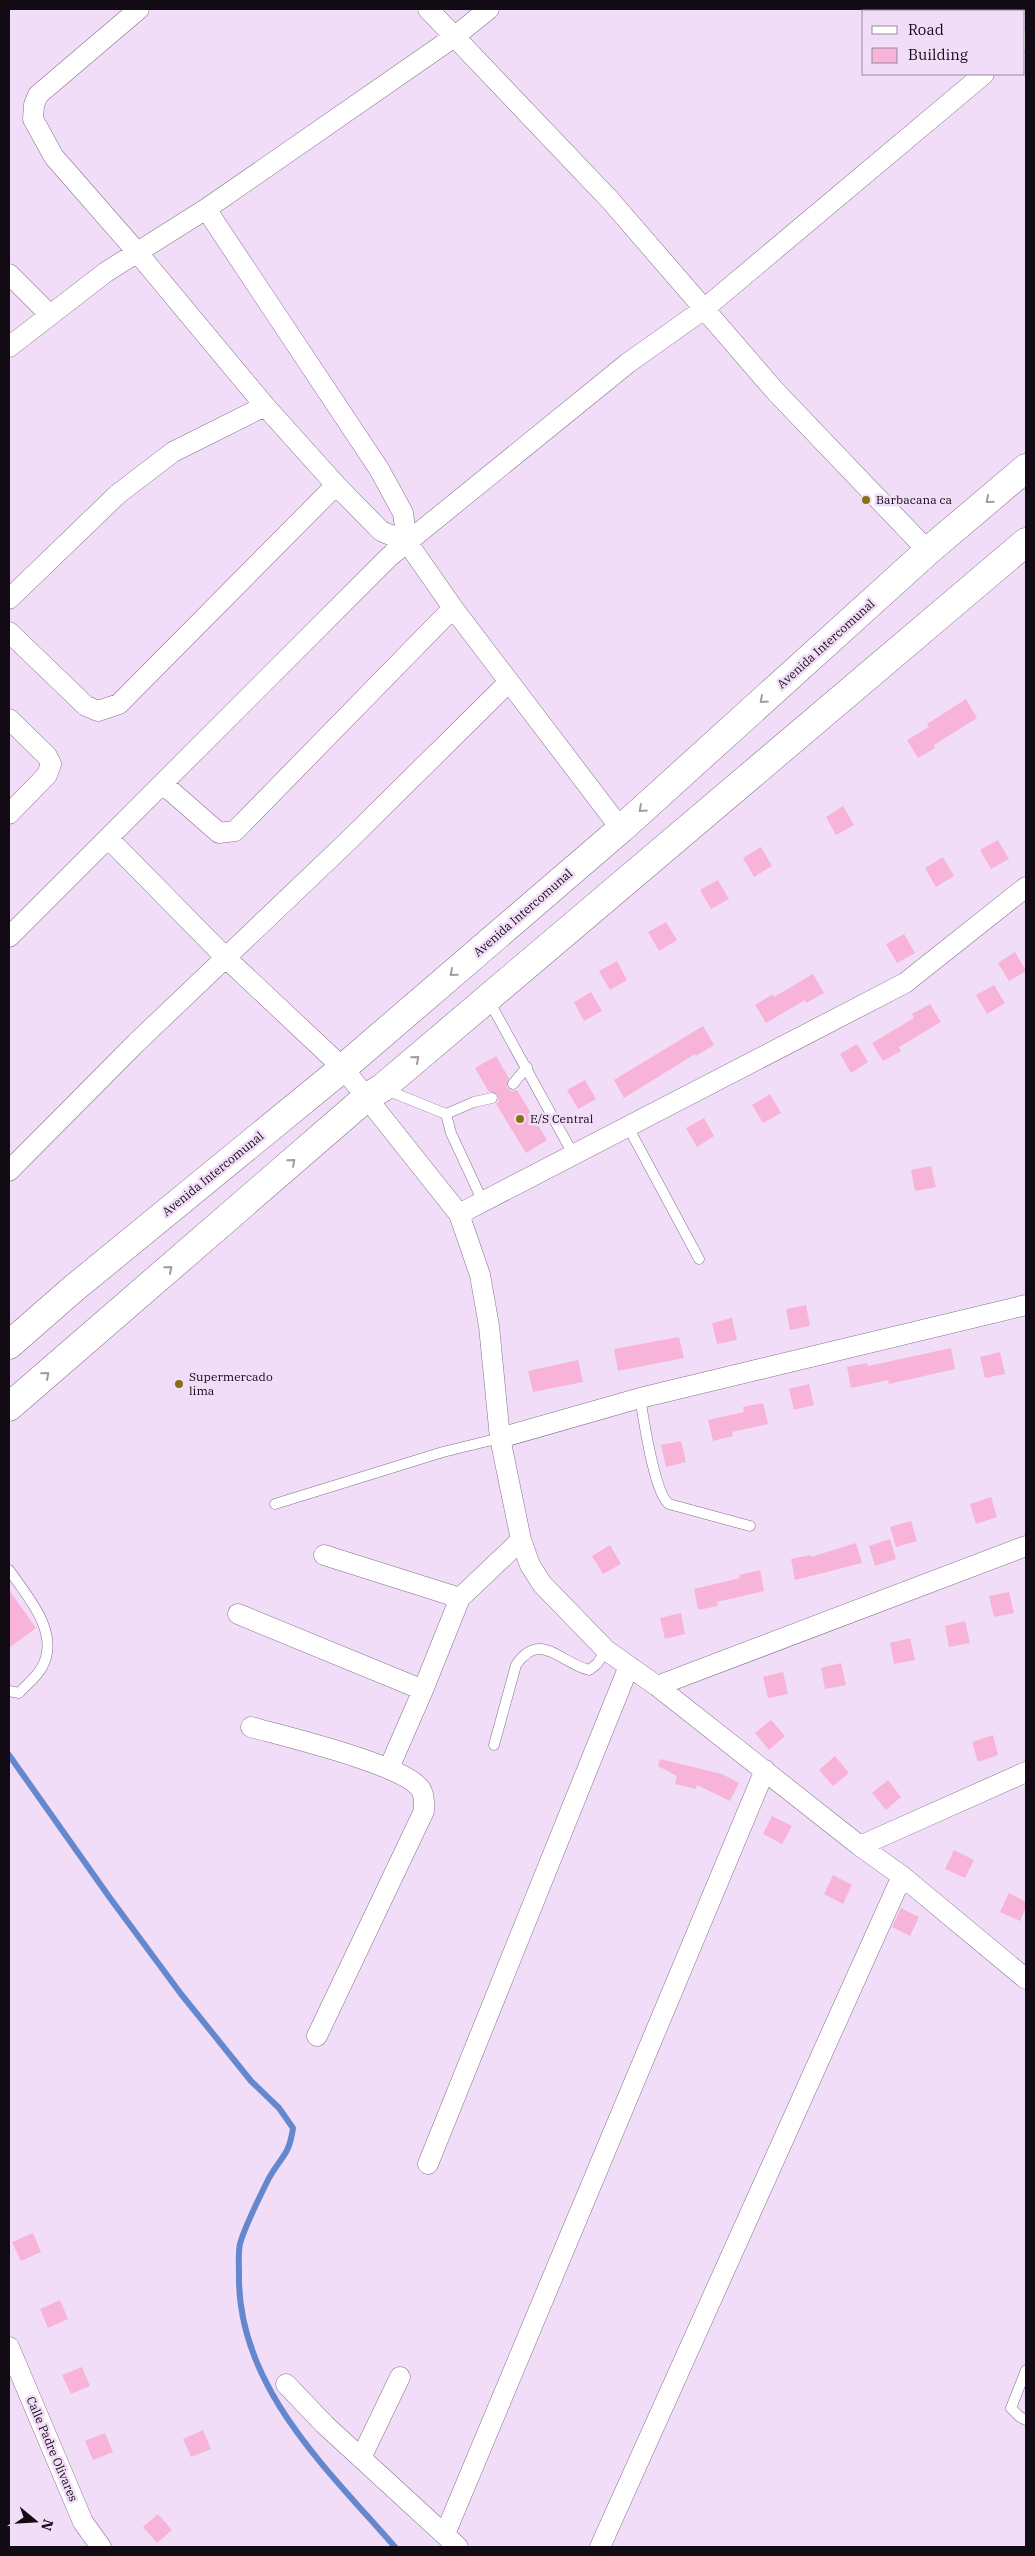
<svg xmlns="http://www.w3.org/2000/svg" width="1035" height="2556" font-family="'IBM Plex Serif',serif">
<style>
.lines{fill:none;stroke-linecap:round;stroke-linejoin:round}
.stream{stroke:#6487cd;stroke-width:6}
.building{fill:#f8b4d8}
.service-casing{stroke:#837189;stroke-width:11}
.minor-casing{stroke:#837189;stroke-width:21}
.primary-casing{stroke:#837189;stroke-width:29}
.service{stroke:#fff;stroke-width:10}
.minor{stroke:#fff;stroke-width:20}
.primary{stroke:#fff;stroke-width:28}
.oneway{stroke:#a09da1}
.poi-dot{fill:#857213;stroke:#f1ddf7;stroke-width:2}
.labels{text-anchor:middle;stroke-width:5;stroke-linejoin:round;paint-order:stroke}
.poi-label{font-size:12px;fill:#120b14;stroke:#f1ddf7;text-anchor:start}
.street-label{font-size:12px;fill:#120b14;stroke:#f1ddf7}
</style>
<rect width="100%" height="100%" fill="#f1ddf7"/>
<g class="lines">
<path class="stream" d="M9,1755l101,143 71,96 70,87 28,27 14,20c-4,28 -11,27 -24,50 -7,14 -25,51 -29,66 -2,9 -1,21 -1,30 -2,112 88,195 156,273"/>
</g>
<path class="building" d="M966,699l11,19 -43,27 1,3 -17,10 -11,-18 22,-13 -2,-3z
M843,806l11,19 -18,10 -10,-18z
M998,840l11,19 -18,10 -11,-19z
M761,847l11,19 -18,11 -11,-19z
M943,857l11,19 -18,11 -11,-19z
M718,880l11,19 -18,10 -11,-19z
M666,922l11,18 -18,11 -11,-19z
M904,934l11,19 -18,10 -11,-19z
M1015,952l11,19 -17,10 -11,-18z
M617,961l10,19 -17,10 -11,-19z
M813,974l11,19 -18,10 -1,-3 -39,23 -11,-18 18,-11 1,3z
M994,985l11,18 -18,11 -11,-19z
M591,992l11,19 -18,10 -10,-19z
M930,1004l11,18 -42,25 2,4 -18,10 -11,-18 42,-25 -2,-4z
M703,1026l11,19 -18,11 -1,-2 -71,44 -10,-18z
M857,1044l11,18 -17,11 -11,-19z
M496,1056l13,22 -2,9 4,4 6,-1 30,50 -21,13 -30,-49 3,-4 -2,-6 -8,-2 -14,-24z
M585,1080l11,19 -18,10 -11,-19z
M770,1094l11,19 -18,10 -11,-18z
M704,1118l10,18 -17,11 -11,-19z
M931,1166l5,21 -21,4 -4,-21z
M806,1305l4,21 -20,4 -4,-21z
M732,1318l5,22 -20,4 -5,-21z
M679,1337l5,21 -66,13 -4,-22z
M951,1348l4,21 -66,15 -1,-4 -37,8 -4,-21 20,-4 1,3z
M1000,1352l5,22 -20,4 -5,-21z
M578,1360l5,22 -50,10 -5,-21z
M809,1384l5,21 -20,5 -5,-21z
M763,1403l5,21 -36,8 1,4 -20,5 -5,-21 36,-8 -1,-5z
M681,1441l5,21 -20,5 -5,-22z
M991,1497l6,20 -21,7 -6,-20z
M911,1521l6,20 -21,6 -6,-20z
M890,1539l6,20 -21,7 -6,-20z
M856,1543l6,20 -67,17 -4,-21 20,-4v2z
M610,1545l11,19 -18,10 -11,-18z
M760,1570l4,21 -47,11 1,4 -20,4 -4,-21 46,-11 -1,-3z
M9,1590l27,38 -27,20z
M1009,1592l5,21 -20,4 -5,-21z
M681,1613l4,21 -20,5 -5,-21z
M965,1621l5,22 -21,4 -4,-21z
M910,1638l5,22 -21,4 -4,-21z
M841,1663l5,22 -21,4 -4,-21z
M783,1672l5,22 -20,4 -5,-21z
M771,1720l14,16 -16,14 -14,-17z
M993,1735l5,20 -20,7 -6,-20z
M835,1756l14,17 -16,13 -14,-16z
M660,1759l62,15 17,9 -9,18 -33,-16 -1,4 -21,-5 2,-8 -19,-10z
M888,1780l13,17 -15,13 -14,-17z
M772,1816l20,10 -10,18 -19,-10z
M954,1850l20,10 -9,18 -20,-9z
M833,1875l19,10 -9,19 -19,-10z
M1009,1893l17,9v5l-6,14 -20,-9z
M901,1908l18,9 -9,19 -18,-9z
M33,2233l8,19 -20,9 -9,-19z
M60,2300l8,19 -20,9 -8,-19z
M82,2367l8,19 -19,8 -9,-19z
M203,2430l8,19 -20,8 -8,-18z
M105,2433l8,19 -20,8 -8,-19z
M158,2514l14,16 -15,13 -14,-16z"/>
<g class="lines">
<defs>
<path id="service" d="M488,999l85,155
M513,1084l14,-17
M384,1089l62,25 28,-12 18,-4
M446,1114l5,19 31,67
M627,1125l72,134
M640,1398c4,22 14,95 29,106l81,22
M275,1504l168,-52 57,-14
M9,1570c18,26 52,63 33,97 -5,10 -16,18 -23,26l-10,-2
M494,1745l22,-80c24,-35 43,-3 73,5l8,-6 9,-14
M1026,2370l-15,38 9,9 6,3"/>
<path id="minor" d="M139,9l-101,86 -4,10 -1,14 21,38 83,95 128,154 71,79 45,46 26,11
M428,9l182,191 166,192 152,159
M1024,41l2,-2
M206,209l173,260 24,44 4,29 46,66 168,221
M9,274l41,41
M9,347l97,-75 100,-63 248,-172 35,-28
M9,599l109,-105 55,-42 92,-46
M9,632l77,74 12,5 21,-7 217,-219
M9,719l38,37 4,8 -4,11 -38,39
M163,784l56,49 16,-2 218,-223
M109,839l117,119 117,110 116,146 21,61 9,51 11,112 21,102 9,25 12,19 64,66 51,36 203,160 42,30 124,103
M9,937l380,-380 239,-194 76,-54 280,-235
M9,1171l127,-128 210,-200 163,-161
M459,1214l446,-231 121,-96
M500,1438l140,-40 386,-93
M324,1555l136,43
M238,1614l185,76
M657,1686l369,-140
M251,1727c36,10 145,36 167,59 7,6 6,17 6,25l-107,225
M389,1768l34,-78 37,-92 61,-58
M860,1846l166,-74
M428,2164l201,-498
M9,2347l74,175 18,25
M286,2384l38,40 134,123
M361,2458l39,-81
M445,2534l320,-764
M600,2547l302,-671"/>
<path id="primary" d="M9,1345l64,-56 270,-221 278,-239 307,-278 98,-83
M9,1407l358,-310 15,-9 644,-546"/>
</defs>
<use href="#service" class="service-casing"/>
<use href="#minor" class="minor-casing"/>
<use href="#primary" class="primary-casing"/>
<use href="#service" class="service"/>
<use href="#minor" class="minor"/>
<use href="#primary" class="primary"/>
</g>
<defs><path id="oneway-chevron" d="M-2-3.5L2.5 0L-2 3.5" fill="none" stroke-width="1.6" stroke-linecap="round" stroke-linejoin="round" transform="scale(1.25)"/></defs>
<g class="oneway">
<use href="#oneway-chevron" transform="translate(989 500) rotate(140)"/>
<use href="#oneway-chevron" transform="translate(763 700) rotate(138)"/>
<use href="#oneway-chevron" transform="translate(642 809) rotate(138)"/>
<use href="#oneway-chevron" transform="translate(453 973) rotate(139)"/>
<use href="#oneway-chevron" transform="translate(416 1059) rotate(-41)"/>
<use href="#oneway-chevron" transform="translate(292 1162) rotate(-41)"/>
<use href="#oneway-chevron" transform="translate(169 1269) rotate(-41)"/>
<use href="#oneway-chevron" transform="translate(46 1375) rotate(-41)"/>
</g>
<g class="poi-dot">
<circle cx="866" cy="500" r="5"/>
<circle cx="520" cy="1119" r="5"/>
<circle cx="179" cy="1384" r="5"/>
</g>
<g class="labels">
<g class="poi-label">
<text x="876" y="504">Barbacana ca</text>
<text x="530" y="1123">E/S Central</text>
<text x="189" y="1381">Supermercado<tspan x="189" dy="14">lima</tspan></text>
</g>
<g class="street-label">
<text transform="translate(826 644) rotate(-42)" y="4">Avenida Intercomunal</text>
<text transform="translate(523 913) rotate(-41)" y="4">Avenida Intercomunal</text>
<text transform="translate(213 1174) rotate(-39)" y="4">Avenida Intercomunal</text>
<text transform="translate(52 2449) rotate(67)" y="4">Calle Padre Olivares</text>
</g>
</g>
<rect width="1035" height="2556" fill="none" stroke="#120b14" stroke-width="20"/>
<rect x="862" y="10" width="162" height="65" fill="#f1ddf7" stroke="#98899c"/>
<rect x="872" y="26" width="25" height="8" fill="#ffffff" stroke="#98899c"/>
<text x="908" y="35" font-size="15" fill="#120b14">Road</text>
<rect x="872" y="48" width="25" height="15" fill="#f8b4d8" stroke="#98899c"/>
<text x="908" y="60" font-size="15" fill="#120b14">Building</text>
<g transform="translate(35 2521) rotate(108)" stroke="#f1ddf7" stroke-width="4" paint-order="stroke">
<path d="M0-4L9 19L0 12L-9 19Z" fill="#120b14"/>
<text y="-8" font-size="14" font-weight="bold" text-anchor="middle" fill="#120b14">N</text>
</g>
</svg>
